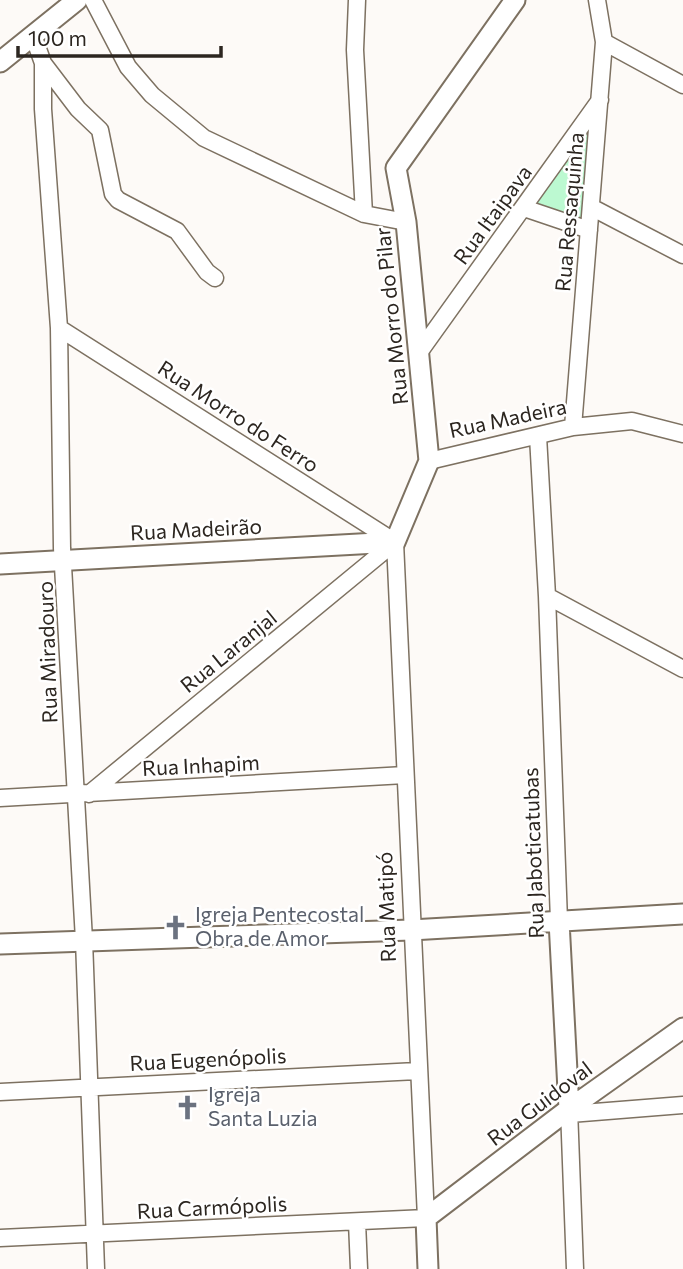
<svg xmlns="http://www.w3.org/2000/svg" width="683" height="1269" font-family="Commissioner,sans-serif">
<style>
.green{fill:#bcf9d1}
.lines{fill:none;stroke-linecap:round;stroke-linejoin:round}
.minor-casing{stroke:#7d7161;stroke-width:19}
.tertiary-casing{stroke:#7d7161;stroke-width:23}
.minor{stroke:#fff;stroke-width:16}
.tertiary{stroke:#fff;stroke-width:19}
.labels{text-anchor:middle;stroke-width:5;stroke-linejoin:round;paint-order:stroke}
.street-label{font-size:21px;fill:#2c2620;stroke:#fff}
.worship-label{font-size:21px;fill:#5b616d;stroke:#fff;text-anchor:start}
</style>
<rect width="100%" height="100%" fill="#fdfaf7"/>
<path class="green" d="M598,106l-10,121 -58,-20z"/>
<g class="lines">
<defs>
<path id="minor" d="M93,0l35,67 24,28 52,43 160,76 42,8
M357,0l-2,50 9,164
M33,35l10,28v46l16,219 3,220 22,392 12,329
M604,42l79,43
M43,63l35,46 22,21 13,64 5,6 59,31 30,41 8,6
M591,207l92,48
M524,208l65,22
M59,328l336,214
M418,354l182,-254
M573,427l31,-385 -7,-42
M538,436l9,160 12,325
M429,461l144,-34 59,-6 51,13
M547,596l136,73
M89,794l306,-252
M0,798l405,-23
M0,1092l417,-21
M569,1109l6,160
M570,1114l113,-9
M357,1222l2,47
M0,1238l426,-20 -31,-676"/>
<path id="tertiary" d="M0,62l77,-62
M0,564l395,-22 34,-81 -23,-239 -10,-54 119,-168
M559,921l10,188
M0,944l411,-14 272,-16
M428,1269l-2,-51 143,-109 114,-81"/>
</defs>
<use href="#minor" class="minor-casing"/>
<use href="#tertiary" class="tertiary-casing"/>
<use href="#minor" class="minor"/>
<use href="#tertiary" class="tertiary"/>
</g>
<defs>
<symbol id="church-bare" viewBox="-9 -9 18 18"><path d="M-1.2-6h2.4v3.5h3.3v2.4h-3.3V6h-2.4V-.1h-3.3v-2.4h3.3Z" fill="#6b7280" stroke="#fff" stroke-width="2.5" paint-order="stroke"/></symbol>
</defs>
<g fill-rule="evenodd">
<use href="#church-bare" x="158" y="910" width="35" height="35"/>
<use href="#church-bare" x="170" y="1090" width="35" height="35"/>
</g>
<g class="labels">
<g class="street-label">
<text transform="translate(570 212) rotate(-85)" y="7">Rua Ressaquinha</text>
<text transform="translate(493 215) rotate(-54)" y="7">Rua Itaipava</text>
<text transform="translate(392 316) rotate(-96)" y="7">Rua Morro do Pilar</text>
<text transform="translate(238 417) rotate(33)" y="7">Rua Morro do Ferro</text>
<text transform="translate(508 419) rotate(-12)" y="7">Rua Madeira</text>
<text transform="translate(196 530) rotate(-3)" y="7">Rua Madeirão</text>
<text transform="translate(48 652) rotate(-92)" y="7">Rua Miradouro</text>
<text transform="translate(229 652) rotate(-39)" y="7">Rua Laranjal</text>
<text transform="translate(201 766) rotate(-3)" y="7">Rua Inhapim</text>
<text transform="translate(534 853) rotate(-92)" y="7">Rua Jaboticatubas</text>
<text transform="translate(387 907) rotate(-92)" y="7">Rua Matipó</text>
<text transform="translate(208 1060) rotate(-3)" y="7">Rua Eugenópolis</text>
<text transform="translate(540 1104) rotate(-37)" y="7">Rua Guidoval</text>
<text transform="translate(212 1208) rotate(-3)" y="7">Rua Carmópolis</text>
</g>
<g class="worship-label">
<text x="195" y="922">Igreja Pentecostal<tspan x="195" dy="24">Obra de Amor</tspan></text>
<text x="208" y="1102">Igreja<tspan x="208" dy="24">Santa Luzia</tspan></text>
</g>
</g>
<path d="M18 46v10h203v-10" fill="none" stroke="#2c2620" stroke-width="3.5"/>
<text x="28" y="46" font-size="21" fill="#2c2620" stroke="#ffffff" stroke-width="5" paint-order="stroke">100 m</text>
</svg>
